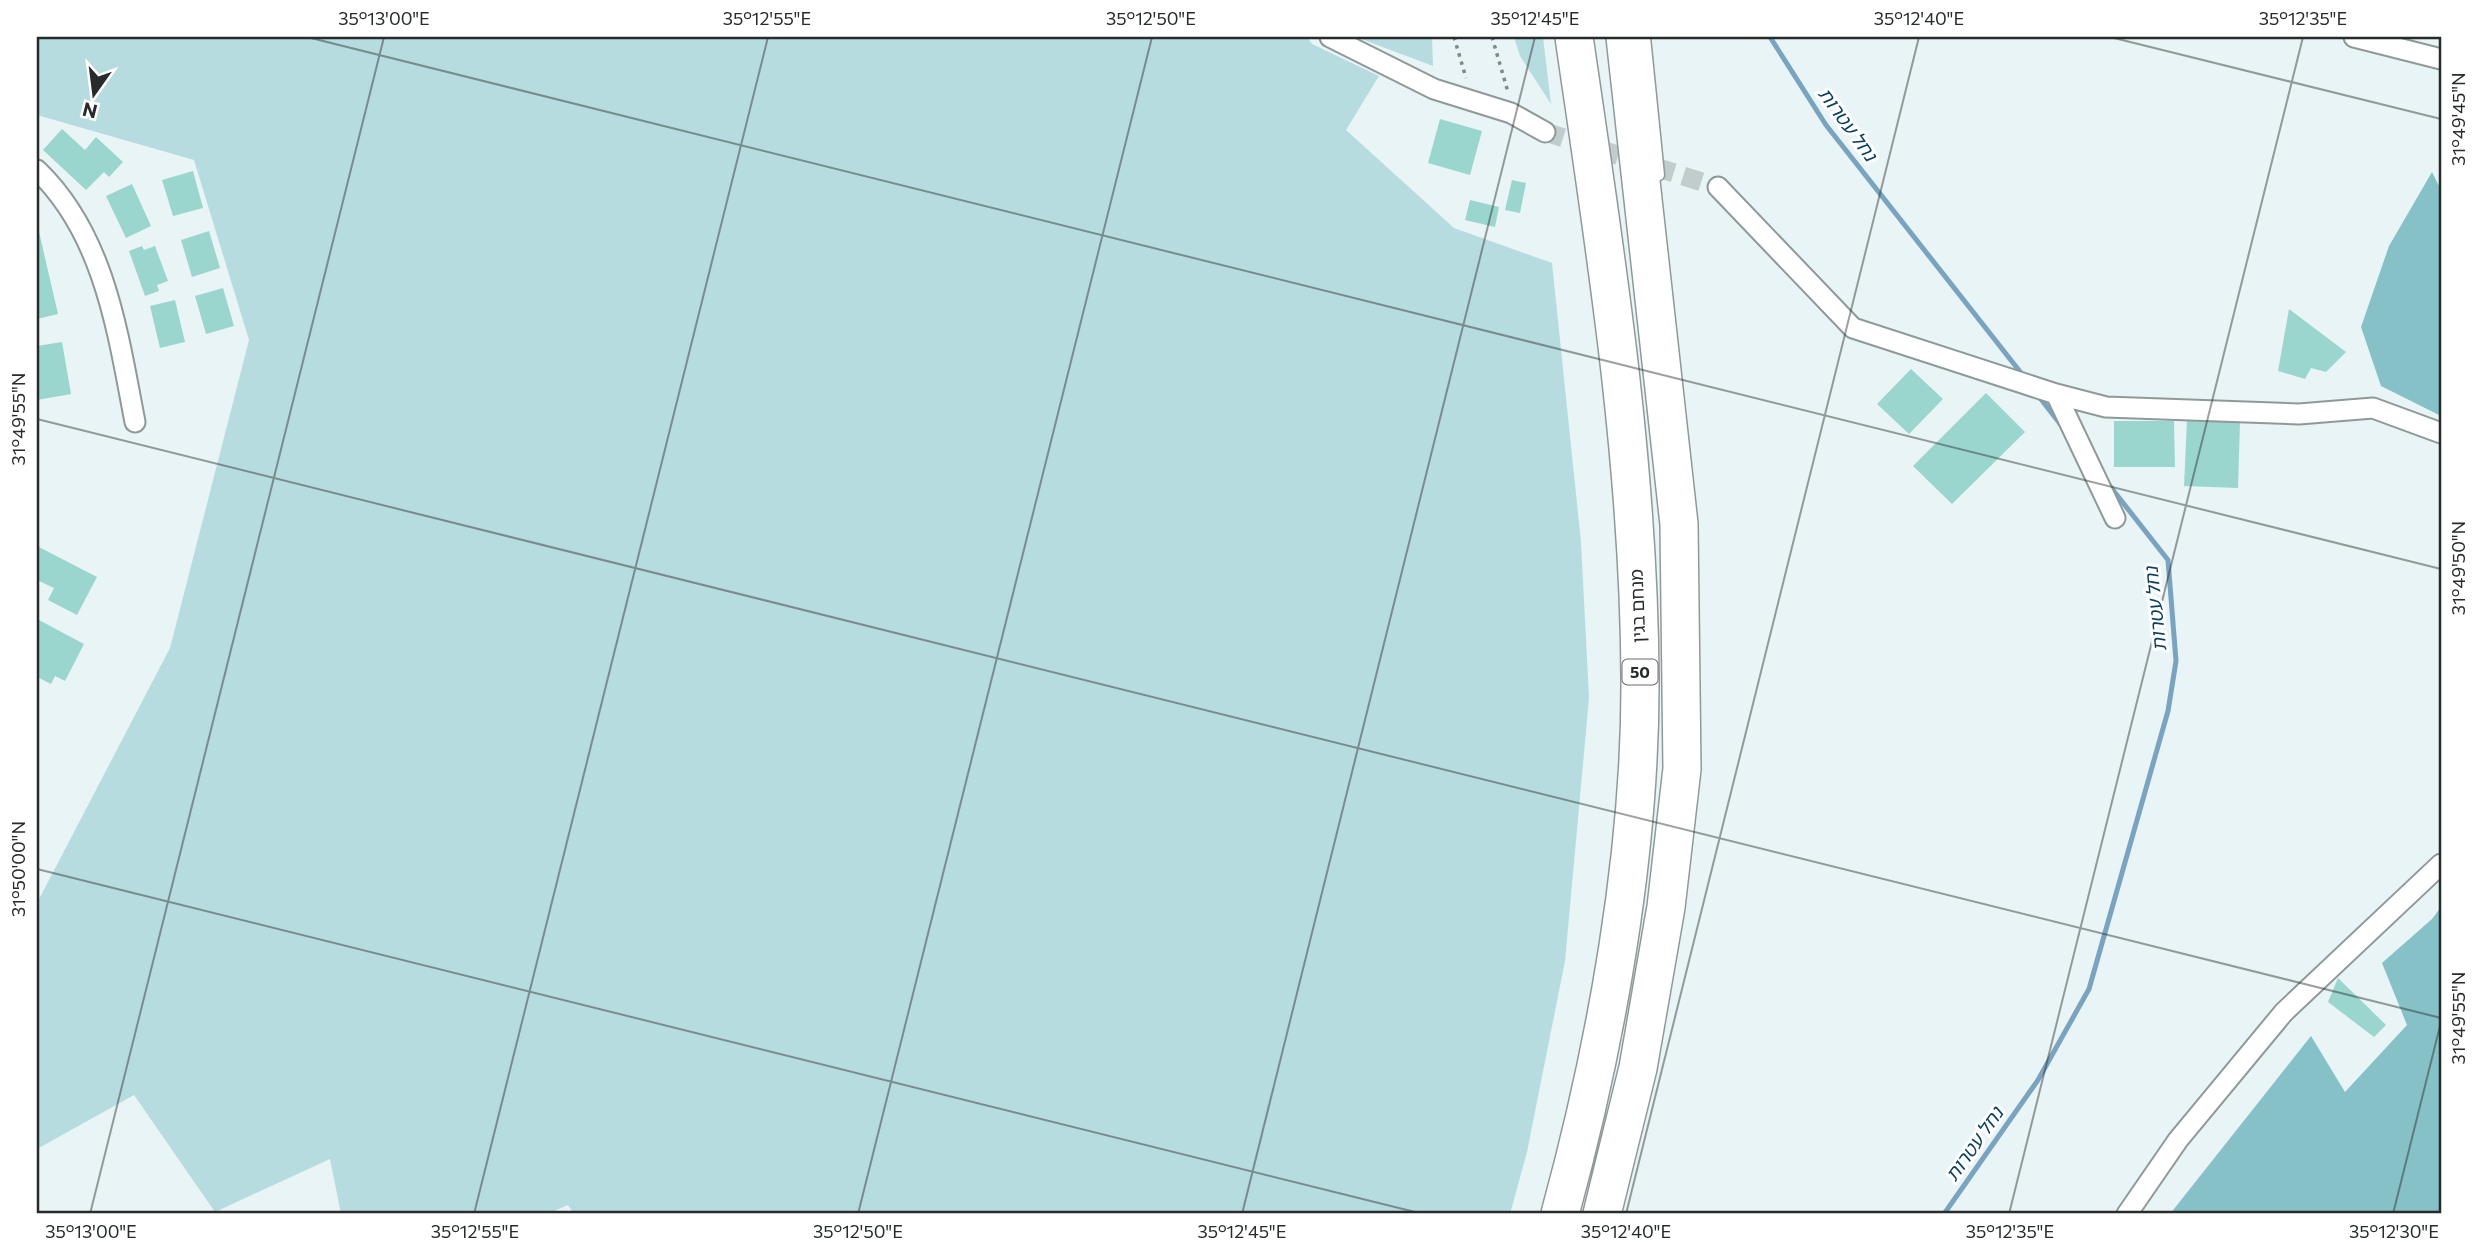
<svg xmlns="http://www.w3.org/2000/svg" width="2478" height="1251" font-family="Commissioner,'Noto Sans Hebrew',sans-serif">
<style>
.green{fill:#b7dce0}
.forest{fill:#85c1c7}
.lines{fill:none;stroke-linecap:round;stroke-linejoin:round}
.stream{stroke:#7aa3c0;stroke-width:5}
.building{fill:#9bd6ce}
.minor-tunnel{stroke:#c1cccd;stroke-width:19;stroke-dasharray:19 10;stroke-linecap:butt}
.service-casing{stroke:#8f999a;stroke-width:13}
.minor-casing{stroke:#8f999a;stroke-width:23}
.motorway-casing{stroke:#8f999a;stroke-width:40}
.path{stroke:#808888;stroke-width:3.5;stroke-dasharray:3.5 5;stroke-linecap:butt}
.service{stroke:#fff;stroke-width:10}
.minor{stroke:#fff;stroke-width:19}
.motorway{stroke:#fff;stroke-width:37}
.ticks{fill:none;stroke:#272b2b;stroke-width:2;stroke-opacity:0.45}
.labels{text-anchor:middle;stroke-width:6;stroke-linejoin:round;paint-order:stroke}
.shield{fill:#fff;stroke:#686b6b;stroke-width:2}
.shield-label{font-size:16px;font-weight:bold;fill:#272b2b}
.street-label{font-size:18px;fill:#272b2b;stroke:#fff}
.water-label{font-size:19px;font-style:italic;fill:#0c405e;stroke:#fff}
.neatline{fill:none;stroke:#272b2b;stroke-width:2.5}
.ticks-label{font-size:18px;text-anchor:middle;fill:#272b2b}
</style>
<rect width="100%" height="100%" fill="#e8f4f5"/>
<path class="green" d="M37,37h1270l5,7 67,32 -33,54 108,98 98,35 29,279 8,156 -24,263 -38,191 -17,62h-936l-6,-9 -21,9h-206l-11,-55 -115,53 -81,-117 -97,54v-246l133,-255 79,-308 -55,-180 -157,-45z
M1360,37h72l1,29 -69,-26z
M1514,37h29l8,67 -31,-48z"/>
<path class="forest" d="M2432,172l9,18v226l-60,-30 -20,-59 28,-81z
M2441,907v307h-271l141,-178 34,56 62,-67 -25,-62 50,-44z"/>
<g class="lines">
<path class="stream" d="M1770,37l56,88 199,253
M2037,394l24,31
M1944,1214l94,-134 51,-91 79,-278 8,-50 -8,-101 -59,-75"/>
</g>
<path class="building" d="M1440,119l42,12 -12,44 -42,-12z
M62,129l23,21 11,-13 27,25 -14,15 -5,-5 -18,18 -43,-40z
M193,171l10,37 -30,8 -11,-36z
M1512,180l14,3 -6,30 -15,-3z
M132,184l19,42 -25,12 -20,-42z
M1470,200l29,7 -4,20 -30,-7z
M37,223l21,91 -21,5z
M209,231l11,37 -28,9 -11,-37z
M142,246l2,4 11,-4 13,35 -11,4 2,6 -14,5 -16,-45z
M223,288l11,38 -28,8 -11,-38z
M175,300l10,42 -25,6 -10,-42z
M2289,309l57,43 -20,20 -15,-4 -6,11 -27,-8z
M62,342l9,52 -34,6v-54z
M1911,369l32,30 -34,35 -32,-30z
M1986,393l39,39 -73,72 -39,-38z
M2187,420l53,2 -2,66 -54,-2z
M2114,421h60l1,46h-61z
M37,546l60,31 -20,38 -29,-15 6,-12 -17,-8z
M37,619l47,25 -19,37 -10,-5 -4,8 -14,-7z
M2338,978l48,47 -12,12 -46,-35z"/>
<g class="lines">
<path class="minor-tunnel" d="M1545,132l173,55"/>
<defs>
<path id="service" d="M1645,37l14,138"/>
<path id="minor" d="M1330,37l104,52 77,24 34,19
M2354,37l87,22
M37,170c68,65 81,164 98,252
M1718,187l135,141 203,66 50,13 193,7 74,-6 68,25
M2056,394l59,124
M2127,1214l51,-74 106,-128 157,-148"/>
<path id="motorway" d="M1560,1214c46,-168 81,-361 80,-536 -1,-216 -35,-429 -66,-641
M1602,1214l36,-146 28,-161 16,-138 -3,-245 -54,-487"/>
</defs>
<use href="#service" class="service-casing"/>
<use href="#minor" class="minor-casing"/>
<use href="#motorway" class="motorway-casing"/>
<path class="path" d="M1454,37l12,41
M1492,37l16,55"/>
<use href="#service" class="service"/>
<use href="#minor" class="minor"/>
<use href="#motorway" class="motorway"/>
</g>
<path class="ticks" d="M307,37l2134,532M2110,37l331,82M37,419l2404,599M37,869l1386,345M90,1214l294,-1177M474,1214l294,-1177M858,1214l294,-1177M1242,1214l293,-1177M1626,1214l293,-1177M2009,1214l294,-1177M2393,1214l48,-192"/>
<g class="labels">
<rect class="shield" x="1622.5" y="659.5" width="35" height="25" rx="5"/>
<g class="shield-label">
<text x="1640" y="678">50</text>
</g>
<g class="street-label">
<text transform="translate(1638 606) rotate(-92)" y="6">מנחם בגין</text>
</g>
<g class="water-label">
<text transform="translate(1848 124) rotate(54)" y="7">נחל עטרות</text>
<text transform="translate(2155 609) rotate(-96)" y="7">נחל עטרות</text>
<text transform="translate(1974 1144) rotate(-55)" y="7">נחל עטרות</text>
</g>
</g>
<rect width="2478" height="1251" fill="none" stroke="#ffffff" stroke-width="77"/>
<g transform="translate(94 94) rotate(194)" stroke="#ffffff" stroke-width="5" paint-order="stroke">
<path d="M0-5L12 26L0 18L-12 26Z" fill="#272b2b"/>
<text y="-10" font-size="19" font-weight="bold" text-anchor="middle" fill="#272b2b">N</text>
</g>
<rect x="38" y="38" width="2402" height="1174" class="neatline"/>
<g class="ticks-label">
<text x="384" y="25">35°13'00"E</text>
<text x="767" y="25">35°12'55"E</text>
<text x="1151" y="25">35°12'50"E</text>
<text x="1535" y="25">35°12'45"E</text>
<text x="1919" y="25">35°12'40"E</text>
<text x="2303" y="25">35°12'35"E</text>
<text transform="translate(2459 119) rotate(-90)" y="6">31°49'45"N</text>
<text transform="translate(19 419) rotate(-90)" y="6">31°49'55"N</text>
<text transform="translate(2459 568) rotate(-90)" y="6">31°49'50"N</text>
<text transform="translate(19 869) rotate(-90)" y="6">31°50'00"N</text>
<text transform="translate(2459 1018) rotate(-90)" y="6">31°49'55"N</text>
<text x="91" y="1238">35°13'00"E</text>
<text x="475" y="1238">35°12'55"E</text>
<text x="858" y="1238">35°12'50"E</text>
<text x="1242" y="1238">35°12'45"E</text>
<text x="1626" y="1238">35°12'40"E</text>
<text x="2010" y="1238">35°12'35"E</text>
<text x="2394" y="1238">35°12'30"E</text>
</g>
</svg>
